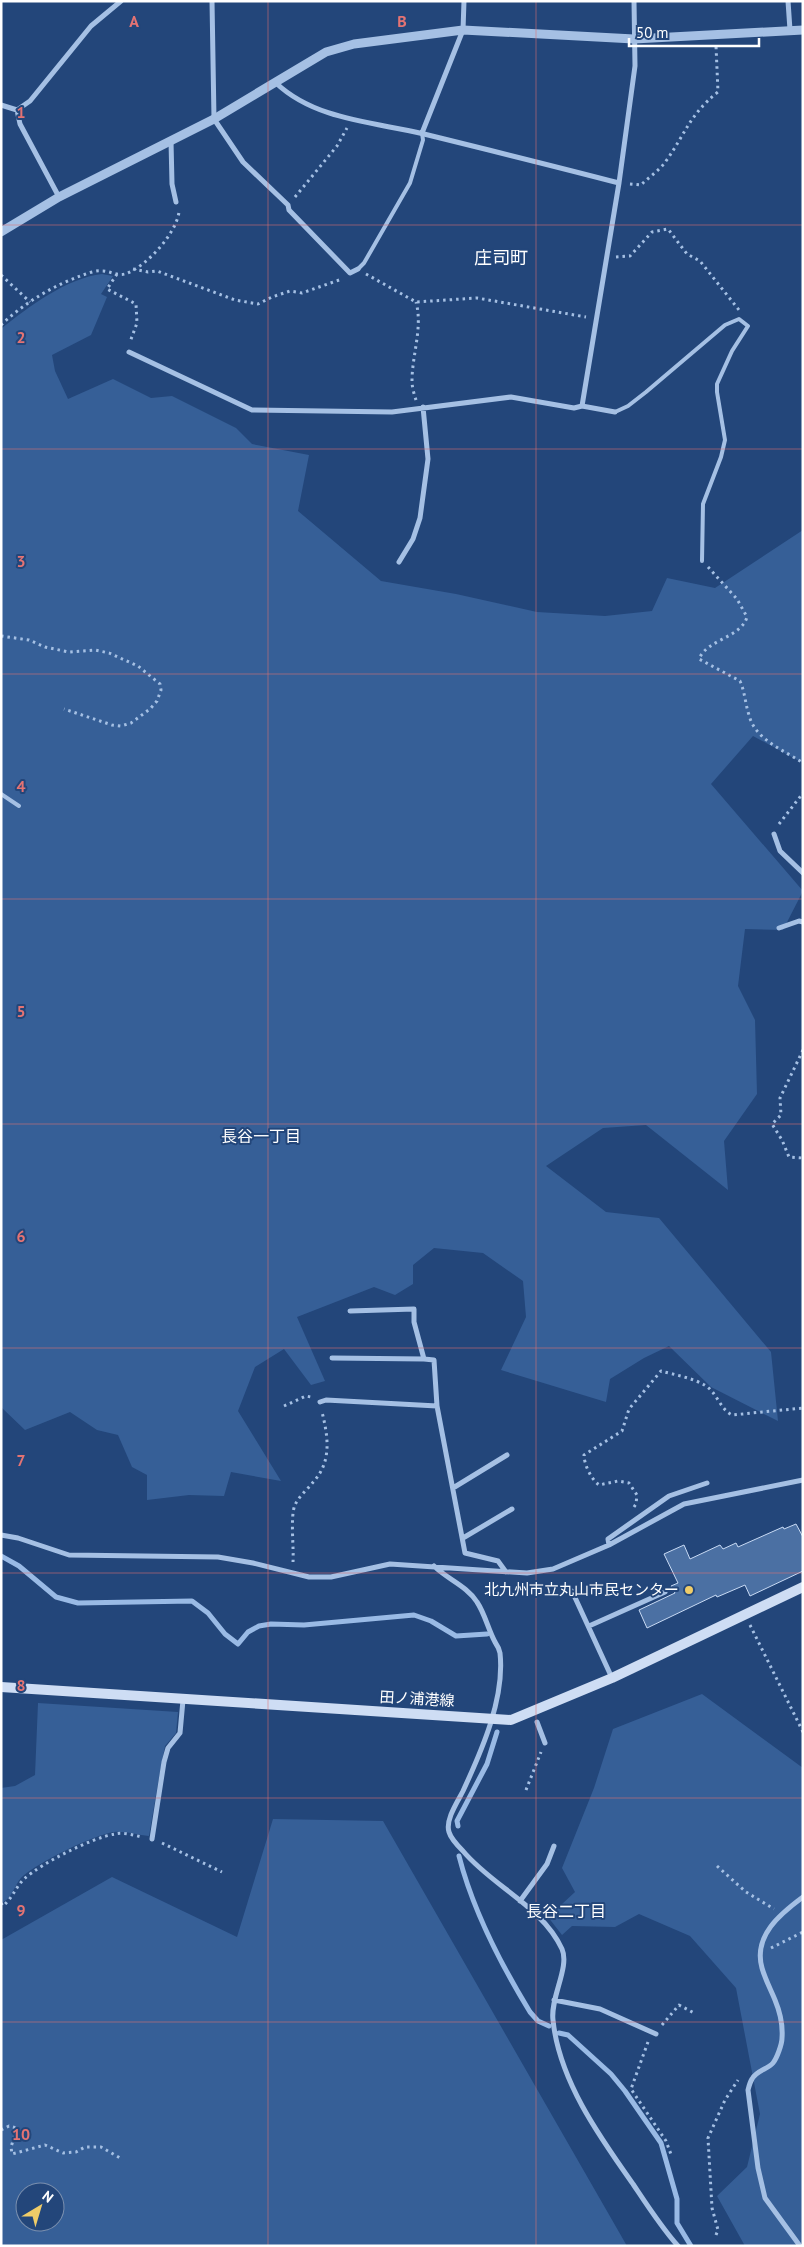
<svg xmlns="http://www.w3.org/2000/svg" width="804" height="2247" font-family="'PT Sans','Noto Sans JP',sans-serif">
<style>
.green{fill:#365f97;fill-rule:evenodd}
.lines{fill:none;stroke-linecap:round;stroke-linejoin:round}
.stream{stroke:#99bae5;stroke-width:5}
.building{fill:#4b70a3;stroke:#c8daf4}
.path{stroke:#a5c0e4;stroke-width:3;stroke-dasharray:2.5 4;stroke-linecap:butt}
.service{stroke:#a5c0e4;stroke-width:4}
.minor{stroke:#a5c0e4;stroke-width:5}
.tertiary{stroke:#a5c0e4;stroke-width:9}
.secondary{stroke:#ceddf4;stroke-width:10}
.grid{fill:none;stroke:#e47373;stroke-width:1;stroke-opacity:0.55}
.poi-dot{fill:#efcc68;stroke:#23467a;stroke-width:2}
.labels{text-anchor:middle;stroke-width:4;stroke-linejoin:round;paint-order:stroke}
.poi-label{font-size:15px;fill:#fff;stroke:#23467a;text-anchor:end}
.street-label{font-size:15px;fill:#fff;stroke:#23467a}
.neighbourhood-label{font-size:16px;fill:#fff;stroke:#23467a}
.quarter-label{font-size:18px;fill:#fff;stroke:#23467a}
.grid-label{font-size:16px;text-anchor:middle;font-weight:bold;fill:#e47373;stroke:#23467a;stroke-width:4;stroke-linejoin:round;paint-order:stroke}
</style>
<rect width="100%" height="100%" fill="#23467a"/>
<path class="green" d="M102,274l11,2 -12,18 6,3 -16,38 -39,20 3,16 13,28 45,-20 38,19 21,-2 64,32 16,16 57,11 -11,56 83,70 75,13 81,18 68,4 47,-5 15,-33 48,10 88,-58v233l-50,-27 -42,48 92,107 -20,39 -38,-1 -7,57 17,34 2,74 -33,47 4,49 -82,-65 -43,3 -57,38 60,46 53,6 112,134 7,69 -67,-34 -42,-41 -25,12 -34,21 -4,23 -105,-32 25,-53 -3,-36 -40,-28 -49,-5 -21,17v19l-18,11 -21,-8 -77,30 28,64 -14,4 -27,-36 -29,18 -17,44 43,70 -50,-9 -7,24 -35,-1 -42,5v-25l-15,-8 -14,-32 -21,-5 -27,-18 -45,18 -24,-23v-1078c27,-22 66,-51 101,-55z
M702,1694l101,74v478h-58l-28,-50 30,-29 13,-53 -24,-126 -46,-52 -51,-22 -24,13 -43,-1 -10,9 -14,-18 27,-25 -13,-24 32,-80 19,-59z
M38,1703l140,9 -2,21 -11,13 -4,20 -12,70c-11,-1 -24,-5 -35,-4 -21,3 -75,30 -91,44 -9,8 -10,23 -22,27v-115l14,-2 20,-11z
M273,1819l110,2 244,425h-626v-306l111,-63 125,60zM25,2192h30v30h-30z"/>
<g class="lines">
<path class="stream" d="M1,1556l18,10 37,31 22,6 114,-2 16,12 17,21 13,10 10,-12 11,-6 12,-2 33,1 110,-10 17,6 25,15 31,-2
M458,1826l-1,-5 30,-57 10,-32
M459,1856c14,55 41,107 71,156l8,9 11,5
M559,2033l9,2 43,39 14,17 36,52 16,56v24l14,23"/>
</g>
<path class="building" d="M796,1524l7,13v34l-53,25 -5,-11 -28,12 -1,-2 -69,33 -8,-18 36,-17 -4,-7 7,-3 -14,-29 20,-9 6,14 30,-14 3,4 13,-6 2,4 45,-20 1,2z"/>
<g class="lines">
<path class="path" d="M630,184l11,1c8,-8 19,-15 25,-24 20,-28 23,-46 52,-69l-2,-46
M295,197l42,-51 10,-18
M616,257l14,-1 22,-24 16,-3 19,25 13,7 39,49
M133,269l15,3 9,-1 78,29 23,4 14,-7 18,-6 12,2 40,-14
M117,274l-10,15 29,15 1,19 -7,19
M366,274l50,28 61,-4 109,19
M1,275l29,27
M1,325c23,-22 53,-40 82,-50 6,-2 13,-5 19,-4 8,0 15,5 23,3 21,-7 51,-40 54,-62
M416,400c-2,-6 -4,-13 -4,-19 0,-26 11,-54 4,-79
M708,567l29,32 10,18c-6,21 -40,22 -48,42l41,22c5,11 5,22 9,34 6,25 35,35 54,48
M1,636l28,4 16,7 24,5 26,-2 14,3 29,13 22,18 1,6 -4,11 -7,8 -19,14 -10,3 -9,-1 -48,-16
M779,824l24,-31
M803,1050l-23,48 1,17 -9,9 10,16 7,17 14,1
M284,1406l22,-10 5,1
M634,1507l2,-3 1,-9 -8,-12 -11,-2 -19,4c-8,-6 -15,-21 -15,-30l38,-24 7,-22 32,-38c14,4 33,7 45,15 11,7 14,23 26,29l71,-7
M293,1562c1,-14 -3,-46 2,-57 4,-9 13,-16 19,-24 18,-20 14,-45 8,-69
M750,1625l53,107
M526,1790l15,-38
M162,1843l60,29
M717,1866l29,26 28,17
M1,1903l2,3c11,-10 12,-18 21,-27 18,-16 67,-41 91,-45 8,-2 18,1 27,3
M771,1948l32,-16
M662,2025l17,-20 17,9
M648,2042l-17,47 35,52 6,16
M1,2130l8,-4 8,2 -6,19 1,7 33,-9 18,8 13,-1 9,-5h16l19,11
M716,2235l2,-5 -6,-22 -4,-70 17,-38 13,-20"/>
<path class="service" d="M358,269l6,-6 46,-80 13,-43 -1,-7
M615,412l13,-6 18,-14 79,-67 14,-6 9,7 -16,25 -15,33v8l8,48 -4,17 -18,47 -1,57
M1,794l18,12"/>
<path class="minor" d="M212,1l2,118 29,43 45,43 1,5 61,63 8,-4
M788,1l2,29
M276,83c39,37 98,39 148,51 65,16 130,32 195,49
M1,105l16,5 3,14 39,73
M17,110l13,-9 61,-75 30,-25
M422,133l41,-103 1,-29
M171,141l1,43 4,18
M129,352l123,58 140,2 119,-15 63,11 8,-2
M615,412l-33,-6 37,-223 16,-117 -1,-65
M399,562l14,-23 7,-21 8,-59 -5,-52
M774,834l6,17 23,22
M779,928l20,-7 4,1
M350,1311l64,-2v13l10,37 10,1 3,46 28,147 33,8 8,11
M332,1358l92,1
M320,1402l6,-2 111,6
M453,1488l54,-33
M1,1535l17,3 51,17 149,2 35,6 56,14h22l59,-13 137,9 26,-4 56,-24 75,-41 119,-24
M463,1538l49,-29
M609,1545l-1,-6 61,-43 38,-13
M434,1566c13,13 33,20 43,36 8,12 11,27 18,40 2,3 4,6 5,11 5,45 -18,97 -37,138 -5,10 -18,29 -14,41 2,7 8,13 14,19 29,35 79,55 99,98 8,18 -12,49 -9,71 6,60 46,116 80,164 14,21 28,43 45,62
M572,1591l40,87
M589,1626l76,-34
M537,1722l8,21
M152,1839l12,-77 4,-14 12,-15 3,-33
M520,1901l27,-37 7,-18
M554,2000l46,9 56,25
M800,2246l-35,-48 -7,-30 -10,-78c1,-4 2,-8 4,-11 4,-8 16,-10 21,-16 4,-5 9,-19 9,-25 1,-13 -2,-26 -7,-38 -4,-10 -10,-21 -13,-32 -9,-32 18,-54 41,-71"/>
<path class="tertiary" d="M1,232l58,-35 155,-78 112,-67 28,-8 109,-14 171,9 169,-9"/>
<path class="secondary" d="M1,1687l510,33 101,-42 191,-91"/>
</g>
<path class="grid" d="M268,1v2245M536,1v2245M1,225h802M1,449h802M1,674h802M1,899h802M1,1124h802M1,1348h802M1,1573h802M1,1798h802M1,2022h802"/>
<circle class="poi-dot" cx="689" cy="1590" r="5"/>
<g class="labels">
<g class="poi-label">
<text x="679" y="1595">北九州市立丸山市民センター</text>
</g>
<g class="street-label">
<text transform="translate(417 1699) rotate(3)" y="5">田ノ浦港線</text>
</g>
<g class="neighbourhood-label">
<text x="261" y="1142">長谷一丁目</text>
<text x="566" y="1917">長谷二丁目</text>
</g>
<g class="quarter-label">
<text x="501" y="264">庄司町</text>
</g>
</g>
<g class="grid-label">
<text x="134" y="27">A</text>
<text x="402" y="27">B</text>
<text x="21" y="118">1</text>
<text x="21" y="343">2</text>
<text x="21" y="567">3</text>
<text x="21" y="792">4</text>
<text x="21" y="1017">5</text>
<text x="21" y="1242">6</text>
<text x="21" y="1466">7</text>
<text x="21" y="1691">8</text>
<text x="21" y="1916">9</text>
<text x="21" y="2140">10</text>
</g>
<rect width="804" height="2247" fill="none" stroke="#ffffff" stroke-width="5"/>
<g transform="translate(40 2207) rotate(38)"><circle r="24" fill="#23467a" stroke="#7b90af"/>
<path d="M0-4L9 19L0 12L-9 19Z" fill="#efcc68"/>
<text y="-8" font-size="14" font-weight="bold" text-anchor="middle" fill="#ffffff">N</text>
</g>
<path d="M629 38v8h130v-8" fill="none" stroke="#ffffff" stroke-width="2.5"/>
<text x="636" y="38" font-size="15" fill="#ffffff" stroke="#23467a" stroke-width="4" paint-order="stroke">50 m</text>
</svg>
